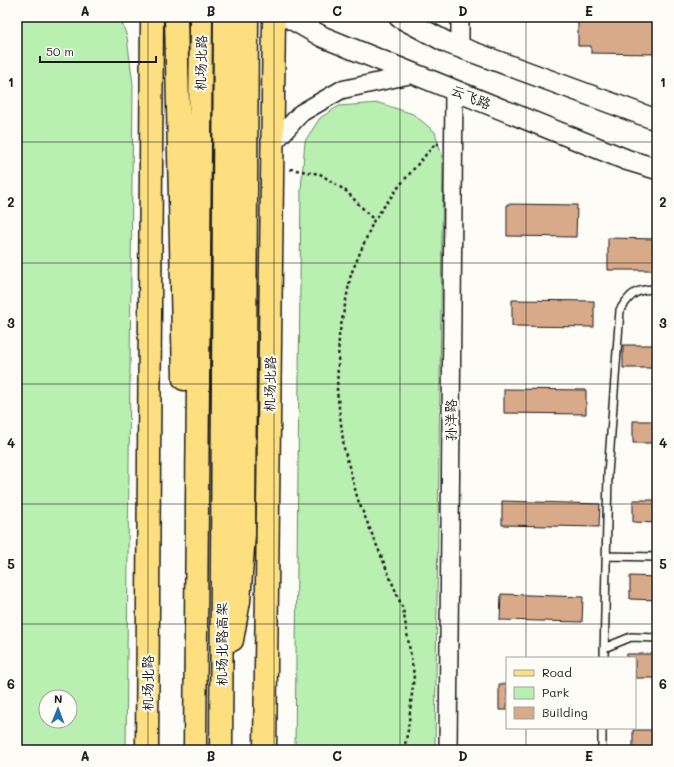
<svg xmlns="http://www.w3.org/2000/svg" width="674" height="767" font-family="Mali,'LXGW WenKai TC',sans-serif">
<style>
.green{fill:#b9efb1;stroke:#6a8666;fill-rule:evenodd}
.building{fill:#d8aa8a;stroke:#1c1c1c}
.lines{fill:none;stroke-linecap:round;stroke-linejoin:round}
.service-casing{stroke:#1c1c1c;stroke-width:10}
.tertiary-casing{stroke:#1c1c1c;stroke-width:20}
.secondary-casing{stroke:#1c1c1c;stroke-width:23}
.primary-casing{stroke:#1c1c1c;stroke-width:25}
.trunk-casing{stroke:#1c1c1c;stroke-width:25}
.path{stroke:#1c1c1c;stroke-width:2.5;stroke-dasharray:3 3;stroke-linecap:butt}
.service{stroke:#fdfcf7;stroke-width:7}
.tertiary{stroke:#fdfcf7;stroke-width:17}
.secondary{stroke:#fdfcf7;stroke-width:20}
.primary{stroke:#fddf80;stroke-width:22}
.trunk{stroke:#fddf80;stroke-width:22}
.grid{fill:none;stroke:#1c1c1c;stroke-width:1;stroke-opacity:0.55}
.labels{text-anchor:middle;stroke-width:4;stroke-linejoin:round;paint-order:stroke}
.street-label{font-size:14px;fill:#1c1c1c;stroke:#fdfcf7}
.neatline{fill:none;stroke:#1c1c1c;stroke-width:1.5}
.grid-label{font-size:13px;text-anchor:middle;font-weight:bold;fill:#1c1c1c}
</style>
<rect width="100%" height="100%" fill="#fdfcf7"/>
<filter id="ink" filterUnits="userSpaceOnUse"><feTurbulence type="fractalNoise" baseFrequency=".025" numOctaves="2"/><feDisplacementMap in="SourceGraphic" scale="8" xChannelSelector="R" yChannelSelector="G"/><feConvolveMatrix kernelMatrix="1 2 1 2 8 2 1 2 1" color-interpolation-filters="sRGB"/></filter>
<g filter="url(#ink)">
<path class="green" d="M17,17h103l7,20 6,48 -7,665h-109zM46,697h24v24h-24z
M379,103l34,11 22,18 8,28 -8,590h-140l6,-560 4,-49 15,-23 19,-12z"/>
<path class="building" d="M609,17h48v37l-66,-1v-7h-13v-25h31z
M507,204l70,1 -1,32 -69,-1z
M608,238l49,1v31h-49z
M512,300l82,1v26l-82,-1z
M623,345h34v23h-34z
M504,389l82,1v24l-82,-1z
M633,421h24v22h-24z
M633,500h24v23l-24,-1z
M502,501l98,3 -1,23 -97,-2z
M630,576l27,1v23l-27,-1z
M501,594l82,3 -1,25 -82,-2z
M627,654h30v24h-22v-20h-9z
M499,684h8v26h-8z
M633,730h24v20h-24z"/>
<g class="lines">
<defs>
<path id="service" d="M606,556l51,1
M604,648l27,-11 26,1
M604,658l4,-184 12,-164c11,-17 16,-21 37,-21
M602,750v-22"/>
<path id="tertiary" d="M460,48v-31
M273,144l28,-31 40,-23 73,-16
M448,750l6,-660"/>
<path id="secondary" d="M288,17l35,20 304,123 30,9
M399,17l49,26 209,77"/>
<path id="primary" d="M147,750l5,-733
M265,750l9,-733"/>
<path id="trunk" d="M176,17l8,362
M232,640l7,-39 5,-67 3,-517
M195,750l6,-733
M221,750l4,-733"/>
</defs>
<use href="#service" class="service-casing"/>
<use href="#tertiary" class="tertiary-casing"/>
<use href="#secondary" class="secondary-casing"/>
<use href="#primary" class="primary-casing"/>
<use href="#trunk" class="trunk-casing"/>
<path class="path" d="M290,169l30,5 26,17 28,29
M404,750l4,-20 6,-55 -11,-66 -45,-109 -14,-52 -7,-57 2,-55 12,-62 23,-54 26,-35 35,-41h4"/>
<use href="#service" class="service"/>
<use href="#tertiary" class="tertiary"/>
<use href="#secondary" class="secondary"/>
<use href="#primary" class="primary"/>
<use href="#trunk" class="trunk"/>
</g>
</g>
<path class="grid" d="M148,17v733M274,17v733M400,17v733M526,17v641M17,142h640M17,263h640M17,384h640M17,504h640M17,624h640M526,728v22"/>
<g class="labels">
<g class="street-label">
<text transform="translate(201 63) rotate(-89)" y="5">机场北路</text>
<text transform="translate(471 97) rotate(22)" y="5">云飞路</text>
<text transform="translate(270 384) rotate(-89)" y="5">机场北路</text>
<text transform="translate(451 420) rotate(-90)" y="5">孙洋路</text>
<text transform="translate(222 644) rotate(-90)" y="5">机场北路高架</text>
<text transform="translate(148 683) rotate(-90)" y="5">机场北路</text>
</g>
</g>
<rect width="674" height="767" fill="none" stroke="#fdfcf7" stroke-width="44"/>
<rect x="506" y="657" width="130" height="72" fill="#fdfcf7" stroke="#a3a29f"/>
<rect x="514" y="670" width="20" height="6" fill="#fddf80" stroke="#a3a29f"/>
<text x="542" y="677" font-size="12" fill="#1c1c1c">Road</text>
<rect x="514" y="687" width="20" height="12" fill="#b9efb1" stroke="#a3a29f"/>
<text x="542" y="697" font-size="12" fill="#1c1c1c">Park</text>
<rect x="514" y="707" width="20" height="12" fill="#d8aa8a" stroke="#a3a29f"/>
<text x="542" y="717" font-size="12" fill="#1c1c1c">Building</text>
<g transform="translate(58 709) rotate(1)"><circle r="19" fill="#fdfcf7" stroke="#a3a29f"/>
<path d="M0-3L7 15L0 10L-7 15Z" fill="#1f6fb2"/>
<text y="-6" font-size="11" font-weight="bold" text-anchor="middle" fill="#1c1c1c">N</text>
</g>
<path d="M40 56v6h116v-6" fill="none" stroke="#1c1c1c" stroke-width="2"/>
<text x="46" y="56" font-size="12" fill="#1c1c1c" stroke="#fdfcf7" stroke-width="3" paint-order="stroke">50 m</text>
<rect x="22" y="22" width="630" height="723" class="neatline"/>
<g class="grid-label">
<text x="85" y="16">A</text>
<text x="211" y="16">B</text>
<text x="337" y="16">C</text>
<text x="463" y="16">D</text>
<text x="589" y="16">E</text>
<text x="11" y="87">1</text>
<text x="663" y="87">1</text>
<text x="11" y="207">2</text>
<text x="663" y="207">2</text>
<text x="11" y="328">3</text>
<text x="663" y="328">3</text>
<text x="11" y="448">4</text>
<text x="663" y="448">4</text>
<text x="11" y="569">5</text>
<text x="663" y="569">5</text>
<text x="11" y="689">6</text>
<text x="663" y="689">6</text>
<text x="85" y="761">A</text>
<text x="211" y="761">B</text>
<text x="337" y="761">C</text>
<text x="463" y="761">D</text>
<text x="589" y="761">E</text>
</g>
</svg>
